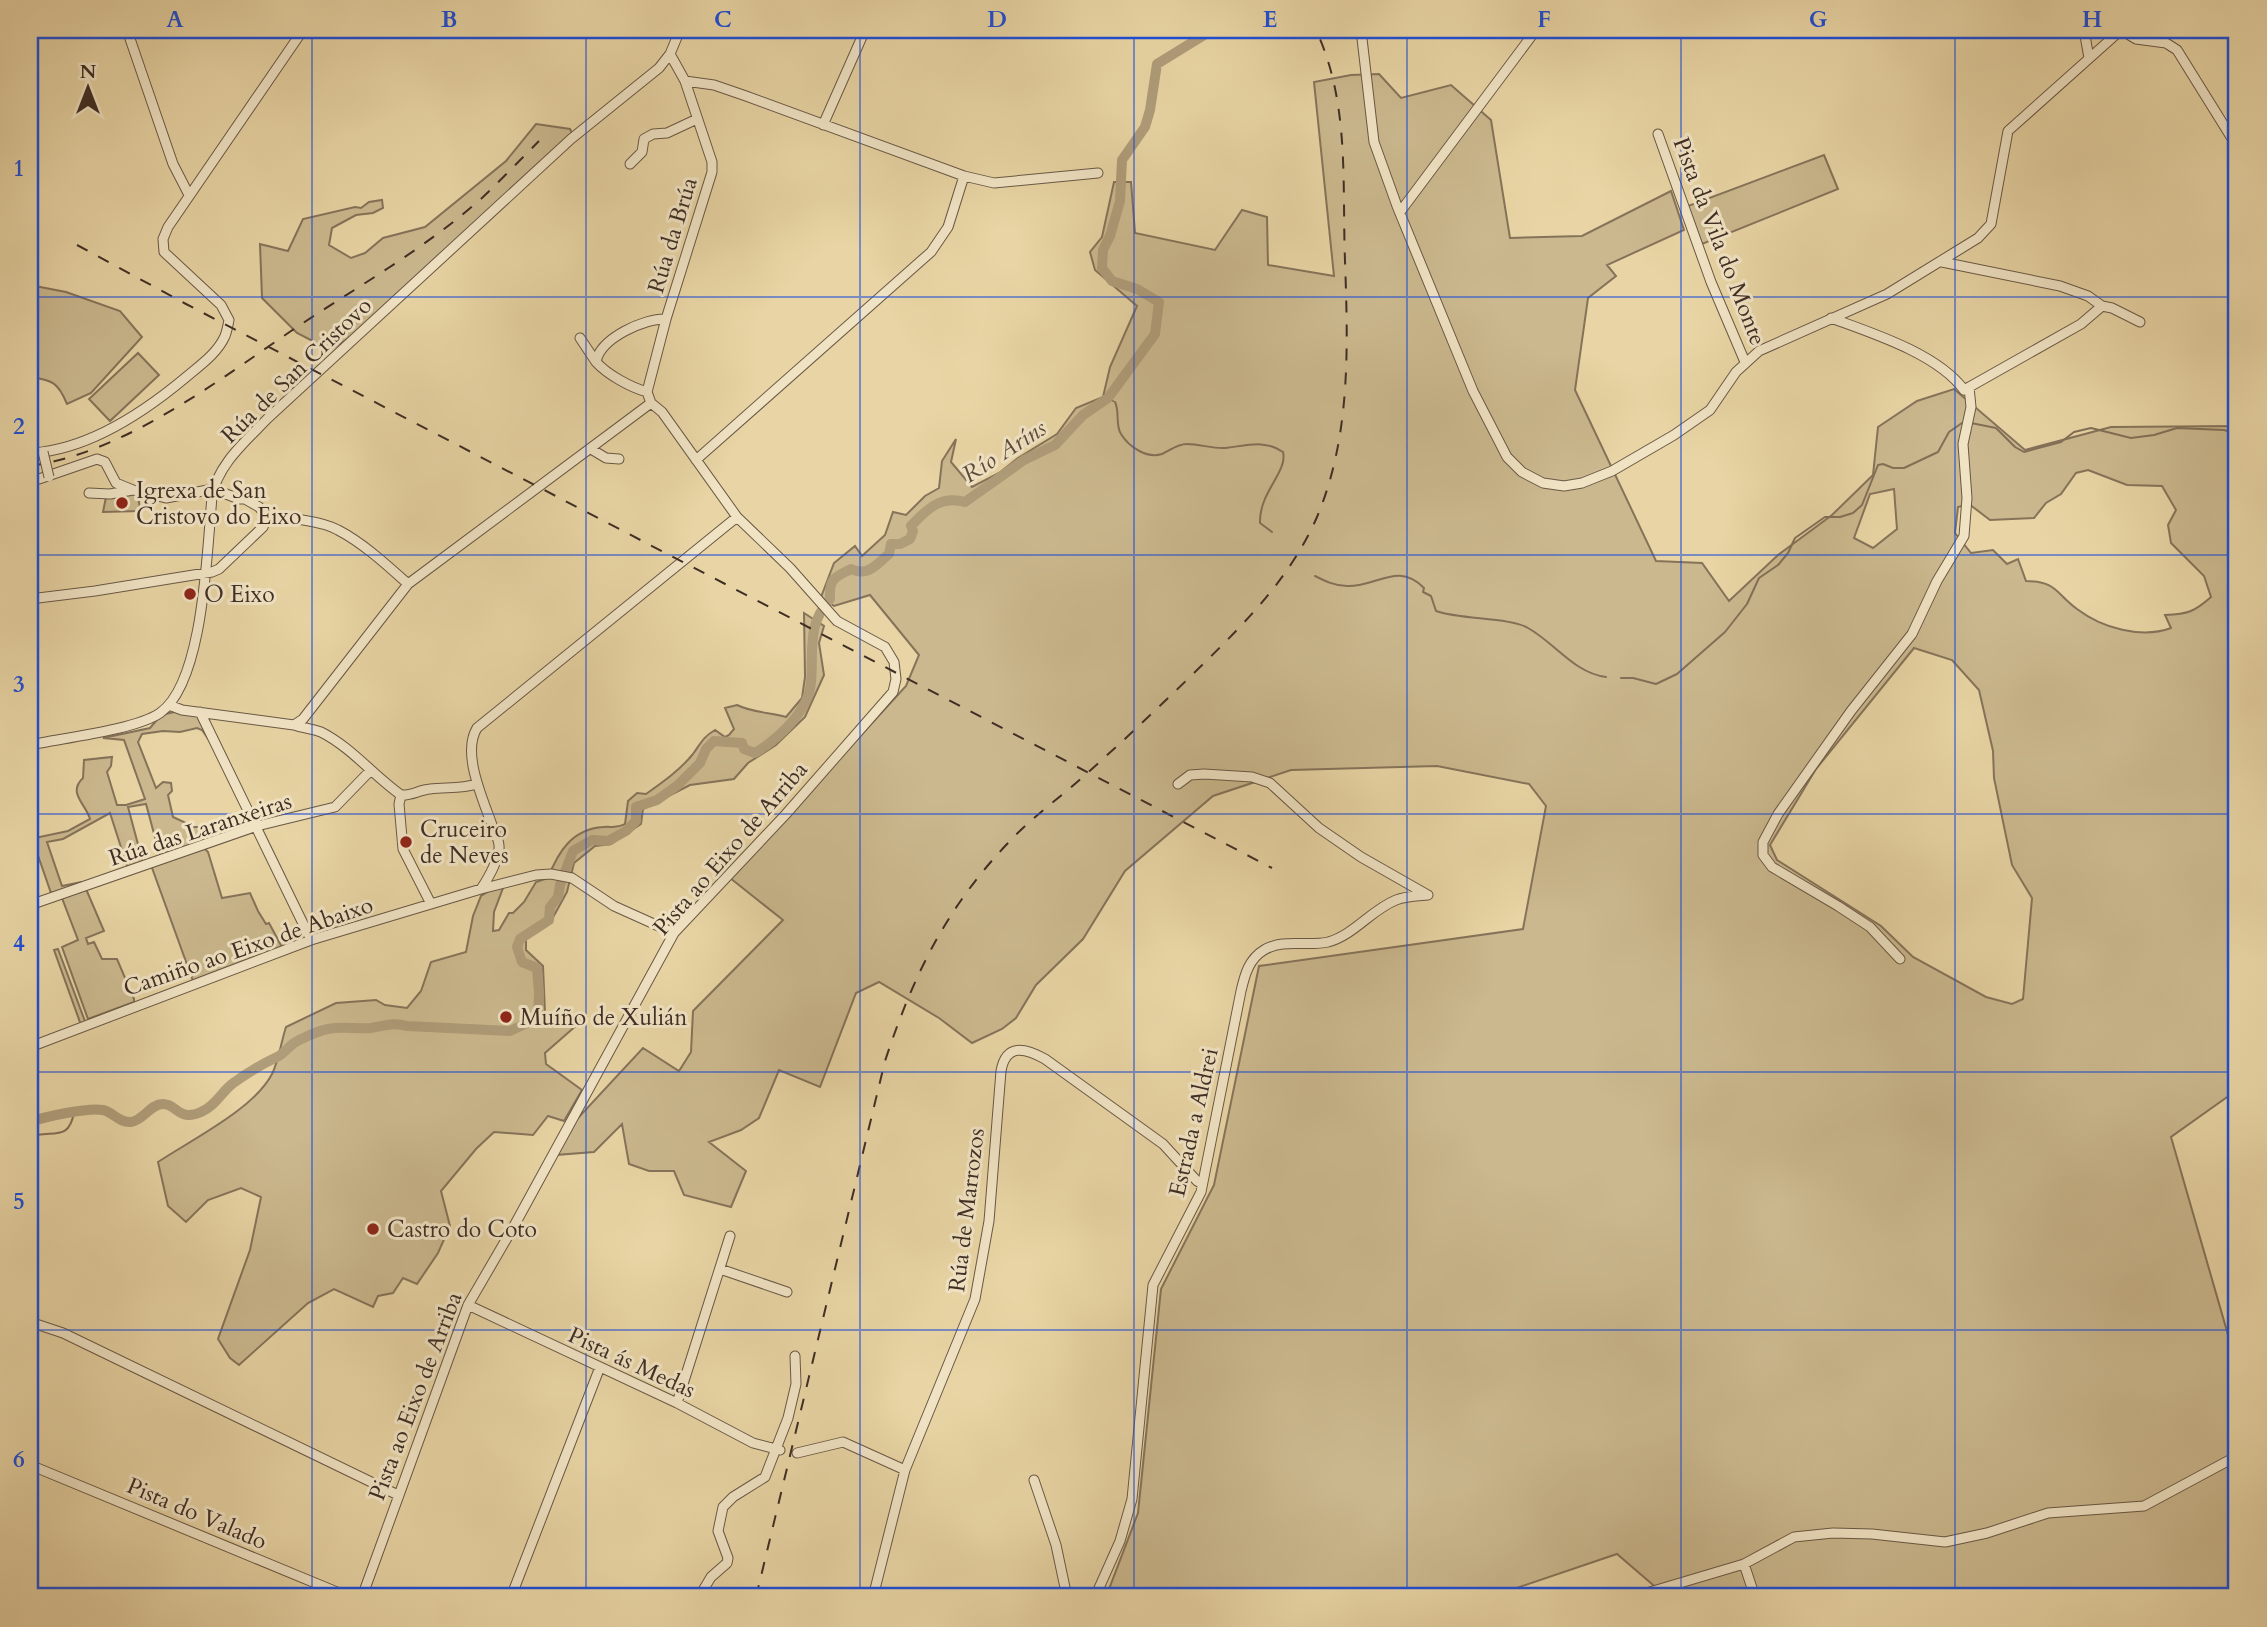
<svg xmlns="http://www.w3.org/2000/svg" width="2267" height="1627" font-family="Cardo,serif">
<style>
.green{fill:#cbb88e;stroke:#85735a;stroke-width:2;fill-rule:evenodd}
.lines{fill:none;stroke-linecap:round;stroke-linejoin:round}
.stream{stroke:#827057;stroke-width:2}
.river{stroke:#af9c79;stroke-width:10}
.minor-casing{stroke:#695845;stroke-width:11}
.minor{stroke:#f0e3c4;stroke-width:9}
.rail{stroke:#3f2e25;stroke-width:2;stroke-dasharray:12 12;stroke-linecap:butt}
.minor-bridge-casing{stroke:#695845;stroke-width:11;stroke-linecap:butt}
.minor-bridge{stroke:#f0e3c4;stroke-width:9}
.grid{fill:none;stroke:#1d4ed8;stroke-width:2;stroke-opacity:0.55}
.poi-dot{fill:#8f2418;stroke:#f0e3c4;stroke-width:2.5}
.labels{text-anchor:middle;stroke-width:6;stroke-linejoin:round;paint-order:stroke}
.street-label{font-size:23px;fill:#3f2e25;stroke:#f0e3c4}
.poi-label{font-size:23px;fill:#3f2e25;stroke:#f0e3c4;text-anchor:start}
.water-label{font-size:24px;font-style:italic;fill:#5b4a3a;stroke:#f0e3c4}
.neatline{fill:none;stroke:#1d4ed8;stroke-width:2.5}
.grid-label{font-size:23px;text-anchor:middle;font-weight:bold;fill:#1d4ed8}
</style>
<rect width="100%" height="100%" fill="#e8d4a4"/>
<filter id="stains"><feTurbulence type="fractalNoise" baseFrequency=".00286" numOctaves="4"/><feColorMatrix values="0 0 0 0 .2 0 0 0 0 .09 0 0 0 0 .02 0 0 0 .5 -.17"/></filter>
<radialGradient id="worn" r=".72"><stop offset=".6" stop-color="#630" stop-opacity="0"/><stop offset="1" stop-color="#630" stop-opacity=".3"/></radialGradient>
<path class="green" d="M1379,74l22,24 50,-13 40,35 19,118 72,-2 89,-45 13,39 -77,35 9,11 -28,22 -13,92 81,171 46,2 27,38 49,-46 54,-40 41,-40 5,-48 39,-26 37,-12 71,61 86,-23 126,-1v664l-66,47 66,229v231h-570l-50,-43 -127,43h-384l32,-84 23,-224 53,-104 45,-219 264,-37 23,-123 -17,-22 -92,-18 -146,4 -78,26 -88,75 -42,68 -47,46 -20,33 -14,11 -30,14 -33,-25 -60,-36 -23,11 -36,94 -41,-17 -20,48 -18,12 -32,12 37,29 -15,36 -47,-12 -10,-24h-25l-20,-7 -7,-40 -28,28 -39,3 22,-36 66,-71 36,23 12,-19 2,-41 90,-91 -53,-42 176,-192 13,-31 -49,-60 -36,11 -13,-9 13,-34 21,-17 7,10 23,-21 8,-23 13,3 19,-19 14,-8 3,-27 14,-22 -5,23 21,25 27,-14 19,-15 39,-24 19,-26 27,-11 7,-30 27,-61 -42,-36 -5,-18 12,-15 12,-55h17l4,51 80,17 27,-40 25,7 1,48 66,11 -20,-194 37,-7zM2088,470l39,15 35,1 14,24 -8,15 3,18 33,33 7,21c-17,15 -23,17 -46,18l6,13c-30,11 -69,0 -94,-19 -22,-16 -19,-27 -51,-28l-8,-22 -11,5 -14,-14 -22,3 -16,-20 3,-26 11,-3 21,16 44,-2 12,-15 15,-9 15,-21zM1894,489l3,40 -24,19 -19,-10 16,-44zM1914,648l38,12 27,30 14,61 1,27 18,87 20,33 -9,101 -11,5 -26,-7 -73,-40 -32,-31 -104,-66 -7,-15 46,-76z
M536,124l34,5 2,4 -223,205 -19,12 -33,-17 -35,-35 -2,-54 28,7 15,-32 52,-12 6,1 8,-6 13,-2 1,8 -10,5 -17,2 -24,13 -3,17 22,13 14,-5 18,-15 42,-11 81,-66z
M1824,155l14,34 -136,55 -14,-38z
M30,285l36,7 54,19 22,26 -51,56 -24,11c-9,-22 -15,-24 -37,-27z
M138,353l21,22 -49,46 -21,-22z
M138,493l2,18 -37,1 3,-15z
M804,613l20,13 -5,17 5,32 -19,42 -29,28 -28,18 -14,16 -44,6 -47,24 -2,15 -30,20 -16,2 -21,17 -7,29 -16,29 -25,18v11l17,16 2,47 41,4 -41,36 1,11 36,26 -18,31 -16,-5 -15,19 -39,-3 -18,17 -35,42 9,35 -12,27 -21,31 -14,-6 -10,15 -15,3 -5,11 -39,-18 -26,14 -69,62 -9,-7 -12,-19 32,-89 11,-53 -20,-9 -33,12 -22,22 -18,-16 -10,-44c33,-22 96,-53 114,-88 7,-14 9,-32 14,-47l50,-24 40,-3 9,5 22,3 14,-17 10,-29 35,-10 7,-36 8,-20 16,-10 6,2 -9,24 -1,19 6,-1 10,-17h4l11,-11 12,-20 12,-4c10,-26 24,-49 55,-51 9,-1 13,2 22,-3l3,-23 9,-8 9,1c17,-12 34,-24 47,-40 8,-11 10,-17 22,-24l10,7 4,-2 5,-6 -9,-21 12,-3c16,8 32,7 49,12l16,-19 3,-21z
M179,711l18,4 12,25 -7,-10 -5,-2 -17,4 -17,-1 -21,3 -4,8 18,46 7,-6 8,1 1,8 -4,4 5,22 13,6 2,4h12l-2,16 -38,13 -14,-52 -18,3 15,56 -15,6 -18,-56 -47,26 -16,3 15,44 19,-4 2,3 -32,8 -17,-49h-4v-5l38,-8 22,-12c-4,-15 -23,-26 -7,-41l1,-18 28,-3 -1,9 -4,6 10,33h9l19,-6 -21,-59 -21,-2 47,-10 11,-13z
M203,847l5,5 14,46 28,-5 8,18 8,13 3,-1 14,26 -90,32 -42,-116z
M86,889l18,42 -18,7 2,6 6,-2 8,17h15l17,40v3l-46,17 -26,-72 16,-7 -16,-42z
M58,949l28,75 -5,1 -27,-75z"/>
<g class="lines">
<path class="stream" d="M1108,398l5,3
M1115,402c5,10 0,23 6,32 8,13 26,25 41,20 9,-4 15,-10 25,-10 13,0 26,5 38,4 20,-2 40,-9 58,4 5,20 -24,40 -23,71l12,9
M1971,423l25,5 19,19 9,5 37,-10 13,-10 17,-4 40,10 23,-3 23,-7 47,2 13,4
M1315,576c10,5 20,10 32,10 30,1 51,-25 77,2l-1,4 8,4 5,15c25,9 73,6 92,17 27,15 46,45 78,49
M1621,678h12l23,6 21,-10 48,-42 22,-28 12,-26 19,-13 10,-12 7,-15 30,-21h15l13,-4 9,-8 16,-40 5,-1 10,4h11l34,-16 11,-20 13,-9
M30,1137c21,-8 39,6 44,-25"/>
<path class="river" d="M30,1122c14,-5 58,-15 73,-12 10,2 16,13 28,12 13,-2 19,-18 32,-18 14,0 16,18 38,8 13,-5 21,-20 31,-28 15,-11 30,-20 45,-27 7,-3 11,-10 17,-14 8,-5 24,-12 34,-14 14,-3 29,0 43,-1 14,-2 22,-6 36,-2l103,5 28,-13 1,-26 -2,-24 -15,-6 -5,-15 3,-8 29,-19 1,-13 8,-10 2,-12 13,-34 19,-11 16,1 18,-10 10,-10v-14l21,-7 21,-15 22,-22 6,-14 8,-8 28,2 2,6 11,4c23,-14 54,-42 56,-71 3,-32 -5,-56 19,-83 -1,-20 4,-22 21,-30 17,8 26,-5 38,-15l2,-10h9l10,-5 3,-8 -2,-5c16,-17 30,-31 54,-24l59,-42 31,-15 28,-30 25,-17 47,-64 4,-32 -22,-13 -25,-8 -10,-13 1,-18 7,-14 10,-35 2,-41 23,-33 5,-17 7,-46 52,-32 -2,-2"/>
<defs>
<path id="minor" d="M127,30l46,134 16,31
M1361,30l13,112 23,64 76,185 34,66 15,15 21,11 21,3 18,-3 30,-12 62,-36 36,-25 26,-38 23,-21 128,-57 91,-56 13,-14 17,-93 113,-101
M2084,30l5,28
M2121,30l15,9 30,4 11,7 56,90
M685,81l29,4 32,11 218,80 30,7 104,-10
M823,125l42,-95
M1658,134l53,148 34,80
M630,164l12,-12 2,-13 9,-5 14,-1 30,-14
M1400,212l136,-182
M1942,262l118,24 28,10 14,10 10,2 28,14
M1831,318c41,15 107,36 133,72l117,-66 21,-18
M580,338l16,24
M647,392l19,-73 46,-147v-10l-27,-81 -15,-27
M647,392c-17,-5 -39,-17 -51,-30 4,-24 49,-44 70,-43
M591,449l15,9 13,1
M33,453c56,-4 110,-40 152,-75 14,-12 32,-24 40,-42 2,-5 3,-11 4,-16l-8,-15 -57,-53 -1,-13 5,-12 135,-197
M696,460l235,-208 17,-25 16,-51
M39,479l58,-20 8,3 11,21 17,7 33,8 47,-9 26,10h6l14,8 8,10c19,0 55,4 71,13 25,13 49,35 70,54
M89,493l21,1 23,-4
M30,596l8,2 57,-7 117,-19 7,-3 44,-42 4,-10
M169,705l13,5 112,15 9,-6 105,-135 243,-181
M200,712l111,228
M294,725c9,3 19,4 27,7 30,15 53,44 80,63l-2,9 4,45 28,55
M30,745c32,-7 105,-15 130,-32 44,-31 47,-164 52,-216 5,-32 34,-56 56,-79l303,-279 88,-71 11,-14 10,-24
M1178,784l12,-9 14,-1 48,3 18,6 49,45 42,29 65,37
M401,795c10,1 18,-5 29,-6 16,-2 31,0 47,-5
M481,889c8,-12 16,-26 18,-40 1,-7 -3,-15 -6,-21 -9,-27 -32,-74 -16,-100l260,-211
M30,905l227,-79 78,-19 35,-36
M1900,959l-30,-32 -32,-21 -66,-39 -9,-12v-13l15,-28 73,-103 61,-77 25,-53 27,-45 3,-38 -4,-54 8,-37 -2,-20
M30,1047l281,-107 170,-51 55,-14 15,-1 21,4 42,28 60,27
M720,1269l67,23
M468,1305l209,98 76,40 27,7
M30,1322l33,11 335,162
M677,1403l53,-167
M797,1453l46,-11 62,28
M30,1465l319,132
M1034,1480l22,65 11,52
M1744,1564l11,33
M362,1597l106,-292 46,-79 160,-293 112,-119 107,-122 3,-13 -2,-17 -9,-15 -48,-26 -47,-53 -53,-51 -75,-105 -11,-9 -4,-11
M511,1597l89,-230
M699,1597l12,-20 16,-14 1,-5 -10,-27 5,-24 10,-10 32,-20 23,-59 8,-34 -1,-28
M873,1597l32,-127 70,-171 14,-78 12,-150c5,-28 24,-23 44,-12l118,85 34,37 5,3
M1095,1597l25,-56 12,-42 21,-214 48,-93 40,-201c4,-17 8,-32 23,-41 20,-12 42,-3 64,-8 26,-7 43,-32 68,-42 10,-4 21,-4 32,-5
M1633,1597l111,-33 50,-27 39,-4 39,1 73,8 42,-9 61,-20 96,-7 93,-50"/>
</defs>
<use href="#minor" class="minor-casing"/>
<use href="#minor" class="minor"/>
<path class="rail" d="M77,245l109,59 1086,564
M30,466c93,-13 185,-83 261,-135 64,-43 134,-82 192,-134 19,-18 37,-37 56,-56
M756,1597l129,-536c28,-85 61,-153 123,-218 20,-22 46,-41 68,-60 41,-36 80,-73 119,-111 48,-47 95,-93 122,-155 34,-81 31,-170 28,-256 -3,-79 5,-158 -29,-231"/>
<defs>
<path id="minor-bridge" d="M43,452l6,25"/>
</defs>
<use href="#minor-bridge" class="minor-bridge-casing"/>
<use href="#minor-bridge" class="minor-bridge"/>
</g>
<path class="grid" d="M312,30v1567M586,30v1567M860,30v1567M1134,30v1567M1407,30v1567M1681,30v1567M1955,30v1567M30,297h2207M30,555h2207M30,814h2207M30,1072h2207M30,1330h2207"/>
<g class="poi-dot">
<circle cx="122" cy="503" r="7"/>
<circle cx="190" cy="594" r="7"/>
<circle cx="406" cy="842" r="7"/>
<circle cx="506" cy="1017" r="7"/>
<circle cx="373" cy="1229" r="7"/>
</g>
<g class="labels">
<g class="street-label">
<text transform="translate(672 235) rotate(-73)" y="8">Rúa da Brúa</text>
<text transform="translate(1720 241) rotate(69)" y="8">Pista da Vila do Monte</text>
<text transform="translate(296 370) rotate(-44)" y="8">Rúa de San Cristovo</text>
<text transform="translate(200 829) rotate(-18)" y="8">Rúa das Laranxeiras</text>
<text transform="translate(730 848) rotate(-49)" y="8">Pista ao Eixo de Arriba</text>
<text transform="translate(248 946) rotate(-19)" y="8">Camiño ao Eixo de Abaixo</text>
<text transform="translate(1193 1122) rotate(-77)" y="8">Estrada a Aldrei</text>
<text transform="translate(966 1210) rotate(-83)" y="8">Rúa de Marrozos</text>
<text transform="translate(632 1362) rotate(25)" y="8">Pista ás Medas</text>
<text transform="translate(415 1396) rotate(-69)" y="8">Pista ao Eixo de Arriba</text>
<text transform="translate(197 1513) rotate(23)" y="8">Pista do Valado</text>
</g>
<g class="poi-label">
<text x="136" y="498">Igrexa de San<tspan x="136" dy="26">Cristovo do Eixo</tspan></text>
<text x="204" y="602">O Eixo</text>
<text x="420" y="837">Cruceiro<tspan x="420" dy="26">de Neves</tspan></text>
<text x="520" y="1025">Muíño de Xulián</text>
<text x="387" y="1237">Castro do Coto</text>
</g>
<g class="water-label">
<text transform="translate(1004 451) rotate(-33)" y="8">Río Aríns</text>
</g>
</g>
<rect width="2267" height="1627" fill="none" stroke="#e8d4a4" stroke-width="77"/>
<g transform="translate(88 88)" stroke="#f0e3c4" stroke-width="5" paint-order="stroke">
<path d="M0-5L12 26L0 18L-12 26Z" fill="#3f2e25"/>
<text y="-10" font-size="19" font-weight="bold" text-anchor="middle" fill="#3f2e25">N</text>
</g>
<rect x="38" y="38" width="2190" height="1550" class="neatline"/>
<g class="grid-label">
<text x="175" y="27">A</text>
<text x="449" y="27">B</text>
<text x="723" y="27">C</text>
<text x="997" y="27">D</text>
<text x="1270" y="27">E</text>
<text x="1544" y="27">F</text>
<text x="1818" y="27">G</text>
<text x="2092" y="27">H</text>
<text x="19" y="176">1</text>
<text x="19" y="434">2</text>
<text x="19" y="692">3</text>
<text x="19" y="951">4</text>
<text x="19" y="1209">5</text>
<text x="19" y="1467">6</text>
</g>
<rect width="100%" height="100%" filter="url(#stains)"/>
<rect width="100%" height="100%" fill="url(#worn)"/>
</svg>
